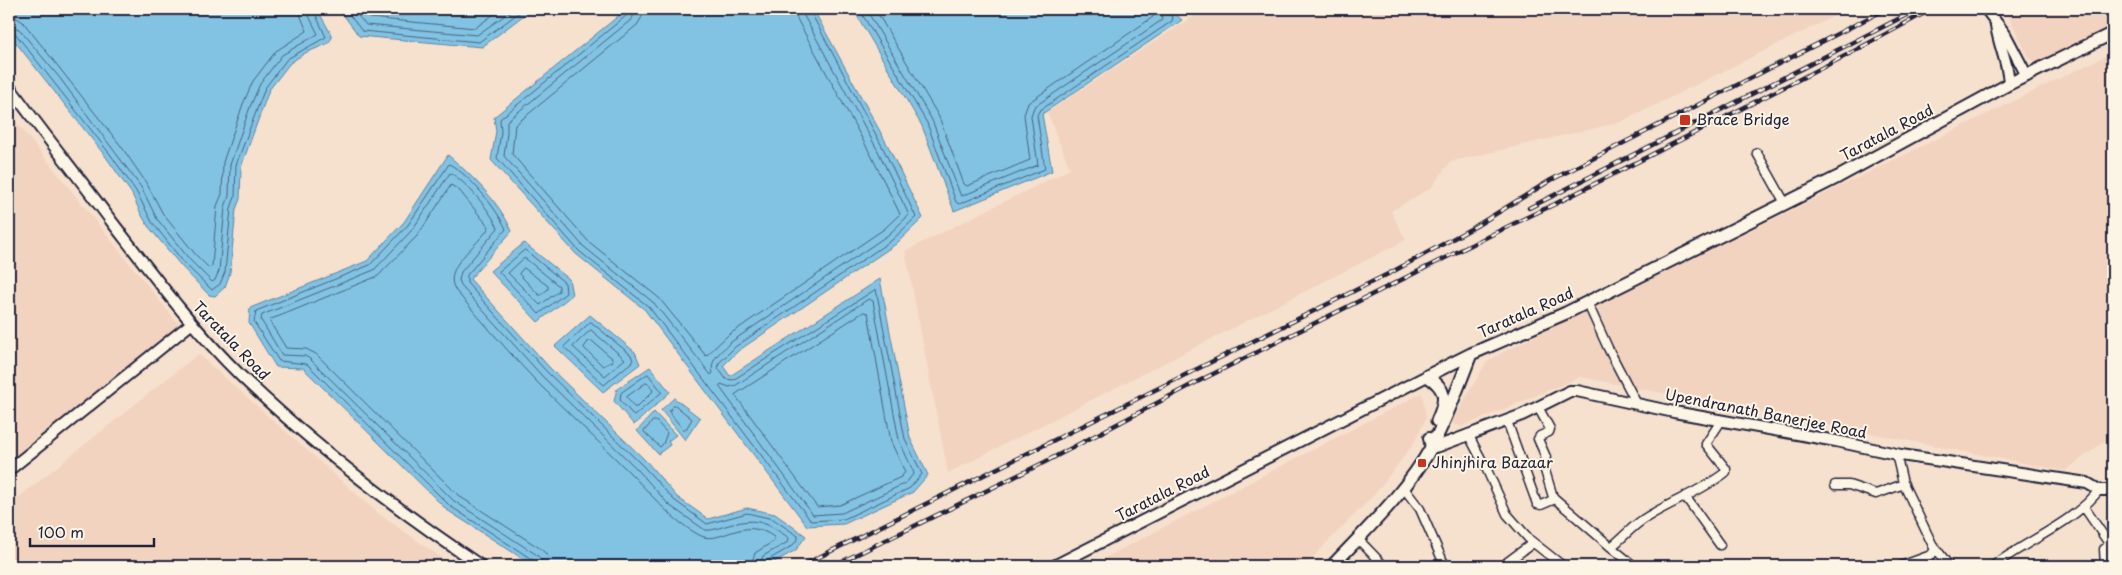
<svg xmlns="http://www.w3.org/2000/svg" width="2122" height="575" font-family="'Playpen Sans',sans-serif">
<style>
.built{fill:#f2d3c0}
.water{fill:#82c3e3;stroke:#5c83a0}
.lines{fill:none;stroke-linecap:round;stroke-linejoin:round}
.shore{stroke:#48627e;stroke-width:1}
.minor-casing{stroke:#22223b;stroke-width:11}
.tertiary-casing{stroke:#22223b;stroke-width:14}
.secondary-casing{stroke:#22223b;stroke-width:15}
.minor{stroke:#fcf5e5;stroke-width:8}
.tertiary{stroke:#fcf5e5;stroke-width:10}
.secondary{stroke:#fcf5e5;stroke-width:11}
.rail-casing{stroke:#22223b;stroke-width:4.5}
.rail{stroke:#fcf5e5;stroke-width:2.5;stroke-dasharray:8;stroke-linecap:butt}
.poi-dot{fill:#c8321e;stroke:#fcf5e5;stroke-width:2}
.labels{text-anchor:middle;stroke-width:4;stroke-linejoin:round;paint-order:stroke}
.poi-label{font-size:15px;fill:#22223b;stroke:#fcf5e5;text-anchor:start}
.street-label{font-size:15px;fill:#22223b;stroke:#fcf5e5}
</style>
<rect width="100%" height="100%" fill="#f6e1cf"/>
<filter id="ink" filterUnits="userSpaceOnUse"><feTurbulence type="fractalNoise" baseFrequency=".02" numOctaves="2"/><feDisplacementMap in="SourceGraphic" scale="10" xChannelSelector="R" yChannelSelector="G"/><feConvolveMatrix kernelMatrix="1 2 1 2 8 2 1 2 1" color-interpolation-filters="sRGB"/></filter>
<g filter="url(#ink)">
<path class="built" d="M1190,9h659l-228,113 -171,40 -19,26 -40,23 15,29 -458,233 -43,-222 165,-82 -23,-57 148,-97z
M2005,9h108v19l-72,36 -11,-5z
M2113,52v383l-48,36 -485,-94 -119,50 -10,-4 35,-60 17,-11z
M9,113l172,214 -172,137z
M198,354l180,159 75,53h-444v-61z
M1422,393l4,25 -14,28 -37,48 -71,72h-215z"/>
<path class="water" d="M9,9h308l13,23 2,6 -5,6 -22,9 -15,10 -21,27 -28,77 -1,32 -4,10 -6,64 -5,14 -10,9 -6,-1 -27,-28 -34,-41 -7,-12 -9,-20 -26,-37 -97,-123z
M339,9h193l-50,38 -123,-11z
M627,9h186l75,137 35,72 -27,26 -158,107 -15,15 7,10 150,-97 30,159 18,37 -15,17 -69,32 -37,2 -162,-216 -69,-56 -85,-94 5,-29 -2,-14z
M853,9h317l12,11 -140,94 10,57 -98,40 -32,-85z
M448,155c25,22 50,45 64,76l-42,48 80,89 97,94 30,35 31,22 39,-11 28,6 31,22 -10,14 -29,16h-233l-87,-56 -144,-142 -27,-1 -27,-44 1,-15 117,-47 37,-39z
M524,243l45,36 3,16 -34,27 -48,-51z
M590,315l45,37 5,12 -37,28 -48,-46z
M650,367l20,25 -36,33 -20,-24 3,-12z
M674,398l26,20 -15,22 -24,-30z
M654,412l22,23 -8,6 2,4 -12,9 -21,-23z"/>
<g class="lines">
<path class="shore" d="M345,9l17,22 117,11 45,-33
M352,9l14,16 111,10 37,-26
M362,9l8,9 105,10 26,-19
M629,9l-2,6 -127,104 1,13 -4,26 82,93 70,56 162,214 33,-2 66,-31 12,-14 -17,-35 -29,-150 -143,91 -7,-1 -8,-11 1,-5 16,-16 157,-107 24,-23 -33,-69 -74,-139
M636,9l-4,10 -125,102v12l-3,23 79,90 71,57 57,72 2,-2c-4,-14 9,-22 18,-31l157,-107 21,-20 -31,-64 -74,-135 -1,-7
M643,9l-1,8 -5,8 -122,100 -3,29 76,87 71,57 47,58 21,-20 157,-107 16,-15 -29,-59 -74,-136 -2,-10
M859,9l68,114 29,79 3,2 86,-35 -8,-54 2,-4 133,-90 1,-3 -5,-5 -1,-4
M866,9l66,111 28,74 2,2 76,-31 -7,-49 3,-9 128,-87 -1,-11
M875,9l64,108 25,67 3,2 63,-26 -6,-45 4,-12 125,-86 1,-8
M9,17l8,1 6,4 98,124 26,38 16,30 33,41 13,13 3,-2 5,-60 5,-12 1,-32 20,-58 10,-23 23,-30 31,-20 -6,-14 -1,-8
M9,25l10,4 40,48 82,110 16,32 33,41 22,22 3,-2 4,-9 6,-64 4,-11 1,-31 20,-58 10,-23 22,-29 36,-21 -10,-20 -1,-5
M9,31l6,2 95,121 26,37 16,31 33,42 27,26 8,-6 5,-12 6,-64 4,-11 1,-32 29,-77 22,-29 39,-22 -13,-28
M525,250l40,33 1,10 -27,21 -40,-42z
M526,259l33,27v5l-19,14 -32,-32 15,-14z
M524,268l24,18v3l-7,6h-2l-20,-21z
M869,299l4,2 26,139 15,33 -8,10 -64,30 -29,2 -94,-129 2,-2 8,3 7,-2z
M864,312l4,1 23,129 14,30 -4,5 -61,28 -23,2 -82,-112z
M591,322l40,33 2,6 -29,24 -40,-38z
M591,330l34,29 -20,17 -32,-29z
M589,341h3l20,17 1,3 -10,5 -19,-18z
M648,374l14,18 -28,24 -14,-16 1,-7z
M646,383l3,1 4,7 -16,16h-3l-7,-10z
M675,405l17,14 -6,10h-3l-14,-17z
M653,421h3l11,12 -4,11 -3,3 -16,-15z
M536,566l-3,-6 -83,-54 -143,-142 -28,-3 -25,-39 2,-11 114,-46 38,-40 41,-61c20,10 48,45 57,65l-39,46v8l79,88 97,95 31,34 33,24 40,-11 26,6 25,17v3l-6,7 -24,14 -3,6
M542,566l-1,-6 -4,-5 -83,-54 -144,-142 -5,-3 -23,-1 -21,-35 1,-5 112,-45 38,-40 38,-57c15,7 42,40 48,55l-37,44 -2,8 3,7 80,89 96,94 31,35 36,25c8,1 16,-3 24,-5 27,-8 37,-3 60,13l-1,4 -25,14 -4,10
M550,566l-2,-10 -7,-7 -82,-53 -143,-142 -10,-5 -20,-1 -16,-26 1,-3 11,-4 96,-39 40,-41 33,-50 8,5 30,37c-10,19 -49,40 -33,64 27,31 53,62 81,91 29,29 60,58 89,87 24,23 43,50 73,66 21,12 43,-21 75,2v4l-19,12 -4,13"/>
<defs>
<path id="minor" d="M1757,153l28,50
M1587,302l21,46 29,56
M1538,407l12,22 -1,3 -9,4 -2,3 8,18 -3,7 10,33 58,50c13,-10 22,-22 36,-30 26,-16 55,-26 79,-45v-3l-20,-25 15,-23
M1507,421l30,83 4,1 14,-6
M1468,434l19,36 20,44 23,26 33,26
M1896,454l7,29 32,67 -4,5 -30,11
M1835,485h14l27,9 28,-10
M1403,487l17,22 25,57
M1685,496l35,49
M2084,507l26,38h3
M1358,539l26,27
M1611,547l23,19
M1935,547l14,19
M1502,566l31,-23
M1993,566c33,-25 82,-44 106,-76
M2105,566l-1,-17 6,-4"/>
<path id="tertiary" d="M1986,9l19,25 22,42
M1996,25c3,22 12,36 13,59
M9,86c33,46 69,90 103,136 41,53 81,107 129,154 74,71 155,133 240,190
M1429,438l2,10 8,-2 83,-31 48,-24h7l97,21 162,29 65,14 186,28 12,7h14
M9,470l183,-147
M1054,566l373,-190"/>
<path id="secondary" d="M1427,376l44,-22 95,-41 272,-136 171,-93 104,-51
M1427,376c20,13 20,23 10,45
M1332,566c35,-37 75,-75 100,-120 16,-30 27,-61 39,-92"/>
</defs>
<use href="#minor" class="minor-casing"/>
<use href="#tertiary" class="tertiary-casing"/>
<use href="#secondary" class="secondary-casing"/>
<use href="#minor" class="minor"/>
<use href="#tertiary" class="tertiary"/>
<use href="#secondary" class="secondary"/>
<defs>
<path id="rail" d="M1529,208l381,-195
M801,566l591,-294 84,-46 75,-46 335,-171
M833,566l212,-104 150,-79 320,-160 40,-19 288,-147 89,-48"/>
</defs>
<use href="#rail" class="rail-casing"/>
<use href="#rail" class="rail"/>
</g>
</g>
<g class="poi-dot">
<rect x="1679" y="114" width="12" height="12" rx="2.5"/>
<rect x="1417" y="458" width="10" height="10" rx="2.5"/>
</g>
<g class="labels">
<g class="poi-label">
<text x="1696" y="125">Brace Bridge</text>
<text x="1432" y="468">Jhinjhira Bazaar</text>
</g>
<g class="street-label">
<text transform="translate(1887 133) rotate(-28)" y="5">Taratala Road</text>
<text transform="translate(1526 313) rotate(-24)" y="5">Taratala Road</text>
<text transform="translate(231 341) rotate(46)" y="5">Taratala Road</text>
<text transform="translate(1766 414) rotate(11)" y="5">Upendranath Banerjee Road</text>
<text transform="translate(1163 494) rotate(-27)" y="5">Taratala Road</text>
</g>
</g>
<rect width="2122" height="575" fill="none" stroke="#fcf5e5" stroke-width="30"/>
<rect x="15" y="15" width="2092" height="545" fill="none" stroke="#22223b" stroke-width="2" filter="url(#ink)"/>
<path d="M30 538v8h124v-8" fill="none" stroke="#22223b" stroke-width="2.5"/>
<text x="38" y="538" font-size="15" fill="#22223b" stroke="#fcf5e5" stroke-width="4" paint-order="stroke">100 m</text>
</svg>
